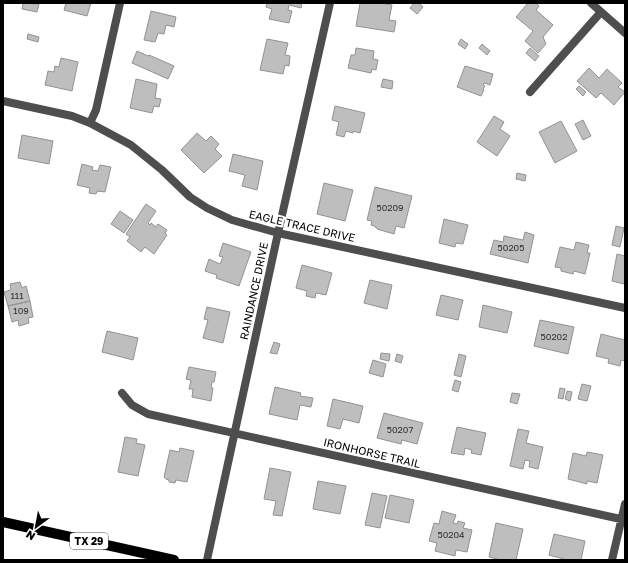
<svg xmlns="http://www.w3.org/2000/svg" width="628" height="563" font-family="'Golos Text',sans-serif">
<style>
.building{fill:#bebebe;stroke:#929292}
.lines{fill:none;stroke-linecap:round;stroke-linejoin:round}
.minor{stroke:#4e4e4e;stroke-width:8}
.primary{stroke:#000;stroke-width:10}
.labels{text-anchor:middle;stroke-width:4;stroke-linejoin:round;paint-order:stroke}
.number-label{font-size:9px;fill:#303030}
.shield{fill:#fff;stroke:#4c4c4c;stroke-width:1}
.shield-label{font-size:10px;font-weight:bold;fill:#000}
.street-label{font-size:11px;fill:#000;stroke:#fff}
</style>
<rect width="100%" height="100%" fill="#fff"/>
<path class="building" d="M23,3l16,1 -2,8 -15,-3z
M66,3h25l-4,13 -23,-6z
M267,3h35l-1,5 -12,-3 -1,5 4,1 -3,12 -20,-4 3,-10 -6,-2z
M360,3h21l11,2 -3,15 7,1 -2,11 -38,-6z
M414,3h5l4,4 -6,7 -7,-6z
M528,3h8l3,3 -3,4 17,15 -10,12 3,7 -8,9 -13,-12 8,-10 -17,-14z
M151,11l25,6 -2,10 -8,-2 -2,9 -6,-1 -3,9 -11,-2z
M28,34l11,3 -1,5 -11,-3z
M267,39l21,4 -3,12 5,1 -1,10 -4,-1 -2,9 -23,-4z
M461,39l7,5 -3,5 -7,-5z
M482,44l8,7 -3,4 -8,-7z
M356,48l18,3 -1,8 5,1 -2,10 -4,-1 -1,4 -23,-5 3,-13h4z
M530,48l9,8 -4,5 -9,-8z
M137,51l11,5 1,-1 25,11 -6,13 -36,-16z
M61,58l17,4 -6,29 -27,-6 3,-14 6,1 1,-6 4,1z
M465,66l28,8 -3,11 -6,-2 -1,2 2,1 -2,3 1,1 -3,6 -24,-9z
M589,68l10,10 8,-9 15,14 -4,4 7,5 -11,13 -13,-12 -5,5 -19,-17z
M136,79l21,5 -2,14 6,1 -2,8 -5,-1 -2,7 -22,-5z
M383,79l10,2 -1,8 -11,-2z
M579,86l7,6 -3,4 -7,-7z
M335,106l30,7 -5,20 -7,-2v2l-7,-2 -2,6 -8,-2 3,-13 -7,-2z
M494,116l10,6 -4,7 10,7 -13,20 -20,-14z
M583,120l8,16 -8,4 -8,-16z
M561,121l16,30 -22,12 -16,-31z
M197,133l9,8 5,-5 8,8 -4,5 7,7 -18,17 -23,-23z
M22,135l31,6 -4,23 -31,-6z
M233,154l30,7 -6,29 -15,-4 3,-11 -16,-4z
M82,164l11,3 -1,3 6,1 2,-6 11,2 -6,25 -8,-1 -1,3 -7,-1 1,-5 -13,-3z
M517,173l9,2 -1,6 -9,-2z
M324,183l29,7 -8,31 -28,-7z
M375,187l37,9 -8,32 -8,-2 -2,8 -17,-5v-1l-2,-1v-1l-4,-1 1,-4 -5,-1z
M146,204l10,7 -8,12 2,2 1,-2 5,4 2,-3 9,6 -2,3 2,2 -13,19 -9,-7 -4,5 -14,-11 3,-4 -4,-3z
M120,211l13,9 -9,13 -13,-9z
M444,219l24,6 -5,19 -7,-1 -1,4 -16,-4z
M616,226l8,2 -4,19 -8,-2z
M525,232l9,3 -6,28 -38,-9 4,-14 9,2 1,-6 19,4z
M576,242l13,3 -2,8h3l-5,21 -11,-3 -1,3 -12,-3v-3l-6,-1 5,-20 14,3z
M223,243l28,9 -12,34 -23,-8 1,-3 -12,-4 4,-12 11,5 3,-7 -4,-1z
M617,254l8,2v24l-1,4 -12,-3z
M302,265l30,8 -6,22 -10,-2 -1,5 -9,-2 1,-5 -11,-3z
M370,280l22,5 -5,24 -23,-6z
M20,282l2,6 4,-2 4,15 -22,5 -4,-14 7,-2 -1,-6z
M441,295l22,5 -5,20 -22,-5z
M30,301l3,16 -5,1 1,5 -10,3 -1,-6 -6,2 -4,-16z
M483,305l29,7 -5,21 -28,-6z
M207,307l23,5 -7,31 -20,-5 5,-18 -4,-1z
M540,320l34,7 -6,27 -34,-8z
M107,331l31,7 -5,22 -31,-8z
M601,334l24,6v21l-4,-1 -1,6 -12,-3 1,-4 -13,-3z
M274,342l6,2 -3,10 -7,-1z
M381,353l9,1 -1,7 -9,-2z
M397,354l6,2 -2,7 -6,-2z
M459,354l7,2 -5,21 -7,-2z
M373,360l13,4 -3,13 -14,-4z
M189,367l27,5 -2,10h-2l-1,6h2l-2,13 -19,-4 1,-8h-4l2,-9 -5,-1z
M455,380l6,2 -3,10 -6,-2z
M582,384l9,2 -4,15 -9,-2z
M275,387l26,6 -1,3 13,2 -2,9 -11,-2 -3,15 -28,-6z
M560,388l5,1 -2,10 -5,-1z
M567,391l5,1 -2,9 -5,-2z
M512,393l8,1 -3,10 -7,-2z
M333,399l30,7 -4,17 -16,-4 -3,10 -13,-3z
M384,413l39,10 -6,21 -15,-4 -1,4 -24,-6z
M457,427l29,6 -5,22 -10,-2 1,-3 -7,-2 -1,7 -13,-2z
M518,429l11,2 -3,12 17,4 -5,22 -9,-2 1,-6 -5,-1 -2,9 -13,-3z
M125,437l12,2 -1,4 9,2 -7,31 -20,-4z
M180,448l14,3 -7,31 -11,-2 -1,3 -6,-1v-2l-3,-1 -2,-2 6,-27 9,2z
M587,452l16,3 -6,28 -10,-2v3l-19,-5 5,-26 13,3z
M270,468l21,4 -9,44 -9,-1 3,-14 -12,-2z
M318,481l28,5 -6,28 -27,-5z
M372,493l15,3 -7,32 -15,-3z
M390,495l24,5 -5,23 -24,-5z
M442,511l14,4 -3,8 4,1 1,-3 7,2 -2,5 9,2 -5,22 -11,-2 -1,6 -20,-5 2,-8 -8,-2 5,-18 5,1z
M496,523l27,6 -7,31h-15l-12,-3z
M554,534l31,7 -4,19h-17v-1l-15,-4z"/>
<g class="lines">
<path class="minor" d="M591,3l34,30
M530,92l71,-80
M3,101l69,15 18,7 41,22 31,25 28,27 17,11 25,12 46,13 347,75
M90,123l6,-13 24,-107
M122,393l10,12 16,9 477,106
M207,560l71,-327 52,-230
M612,560l13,-56"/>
<path class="primary" d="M3,522l171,38"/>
</g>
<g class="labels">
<g class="number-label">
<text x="390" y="211">50209</text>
<text x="511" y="251">50205</text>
<text x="17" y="299">111</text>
<text x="21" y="314">109</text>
<text x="554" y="340">50202</text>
<text x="400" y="433">50207</text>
<text x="451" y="538">50204</text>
</g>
<rect class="shield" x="70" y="533" width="38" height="16" rx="3"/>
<g class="shield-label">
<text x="89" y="545">TX 29</text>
</g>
<g class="street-label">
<text transform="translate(302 226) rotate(13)" y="4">EAGLE TRACE DRIVE</text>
<text transform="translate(254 291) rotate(-78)" y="4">RAINDANCE DRIVE</text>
<text transform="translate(372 453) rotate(13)" y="4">IRONHORSE TRAIL</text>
</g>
</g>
<rect width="628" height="563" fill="none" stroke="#000000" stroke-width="8"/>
<g transform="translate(36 527) rotate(212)" stroke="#ffffff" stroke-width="3" paint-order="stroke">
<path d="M0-3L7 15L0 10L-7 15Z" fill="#000000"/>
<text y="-6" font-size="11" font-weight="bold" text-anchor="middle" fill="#000000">N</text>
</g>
</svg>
